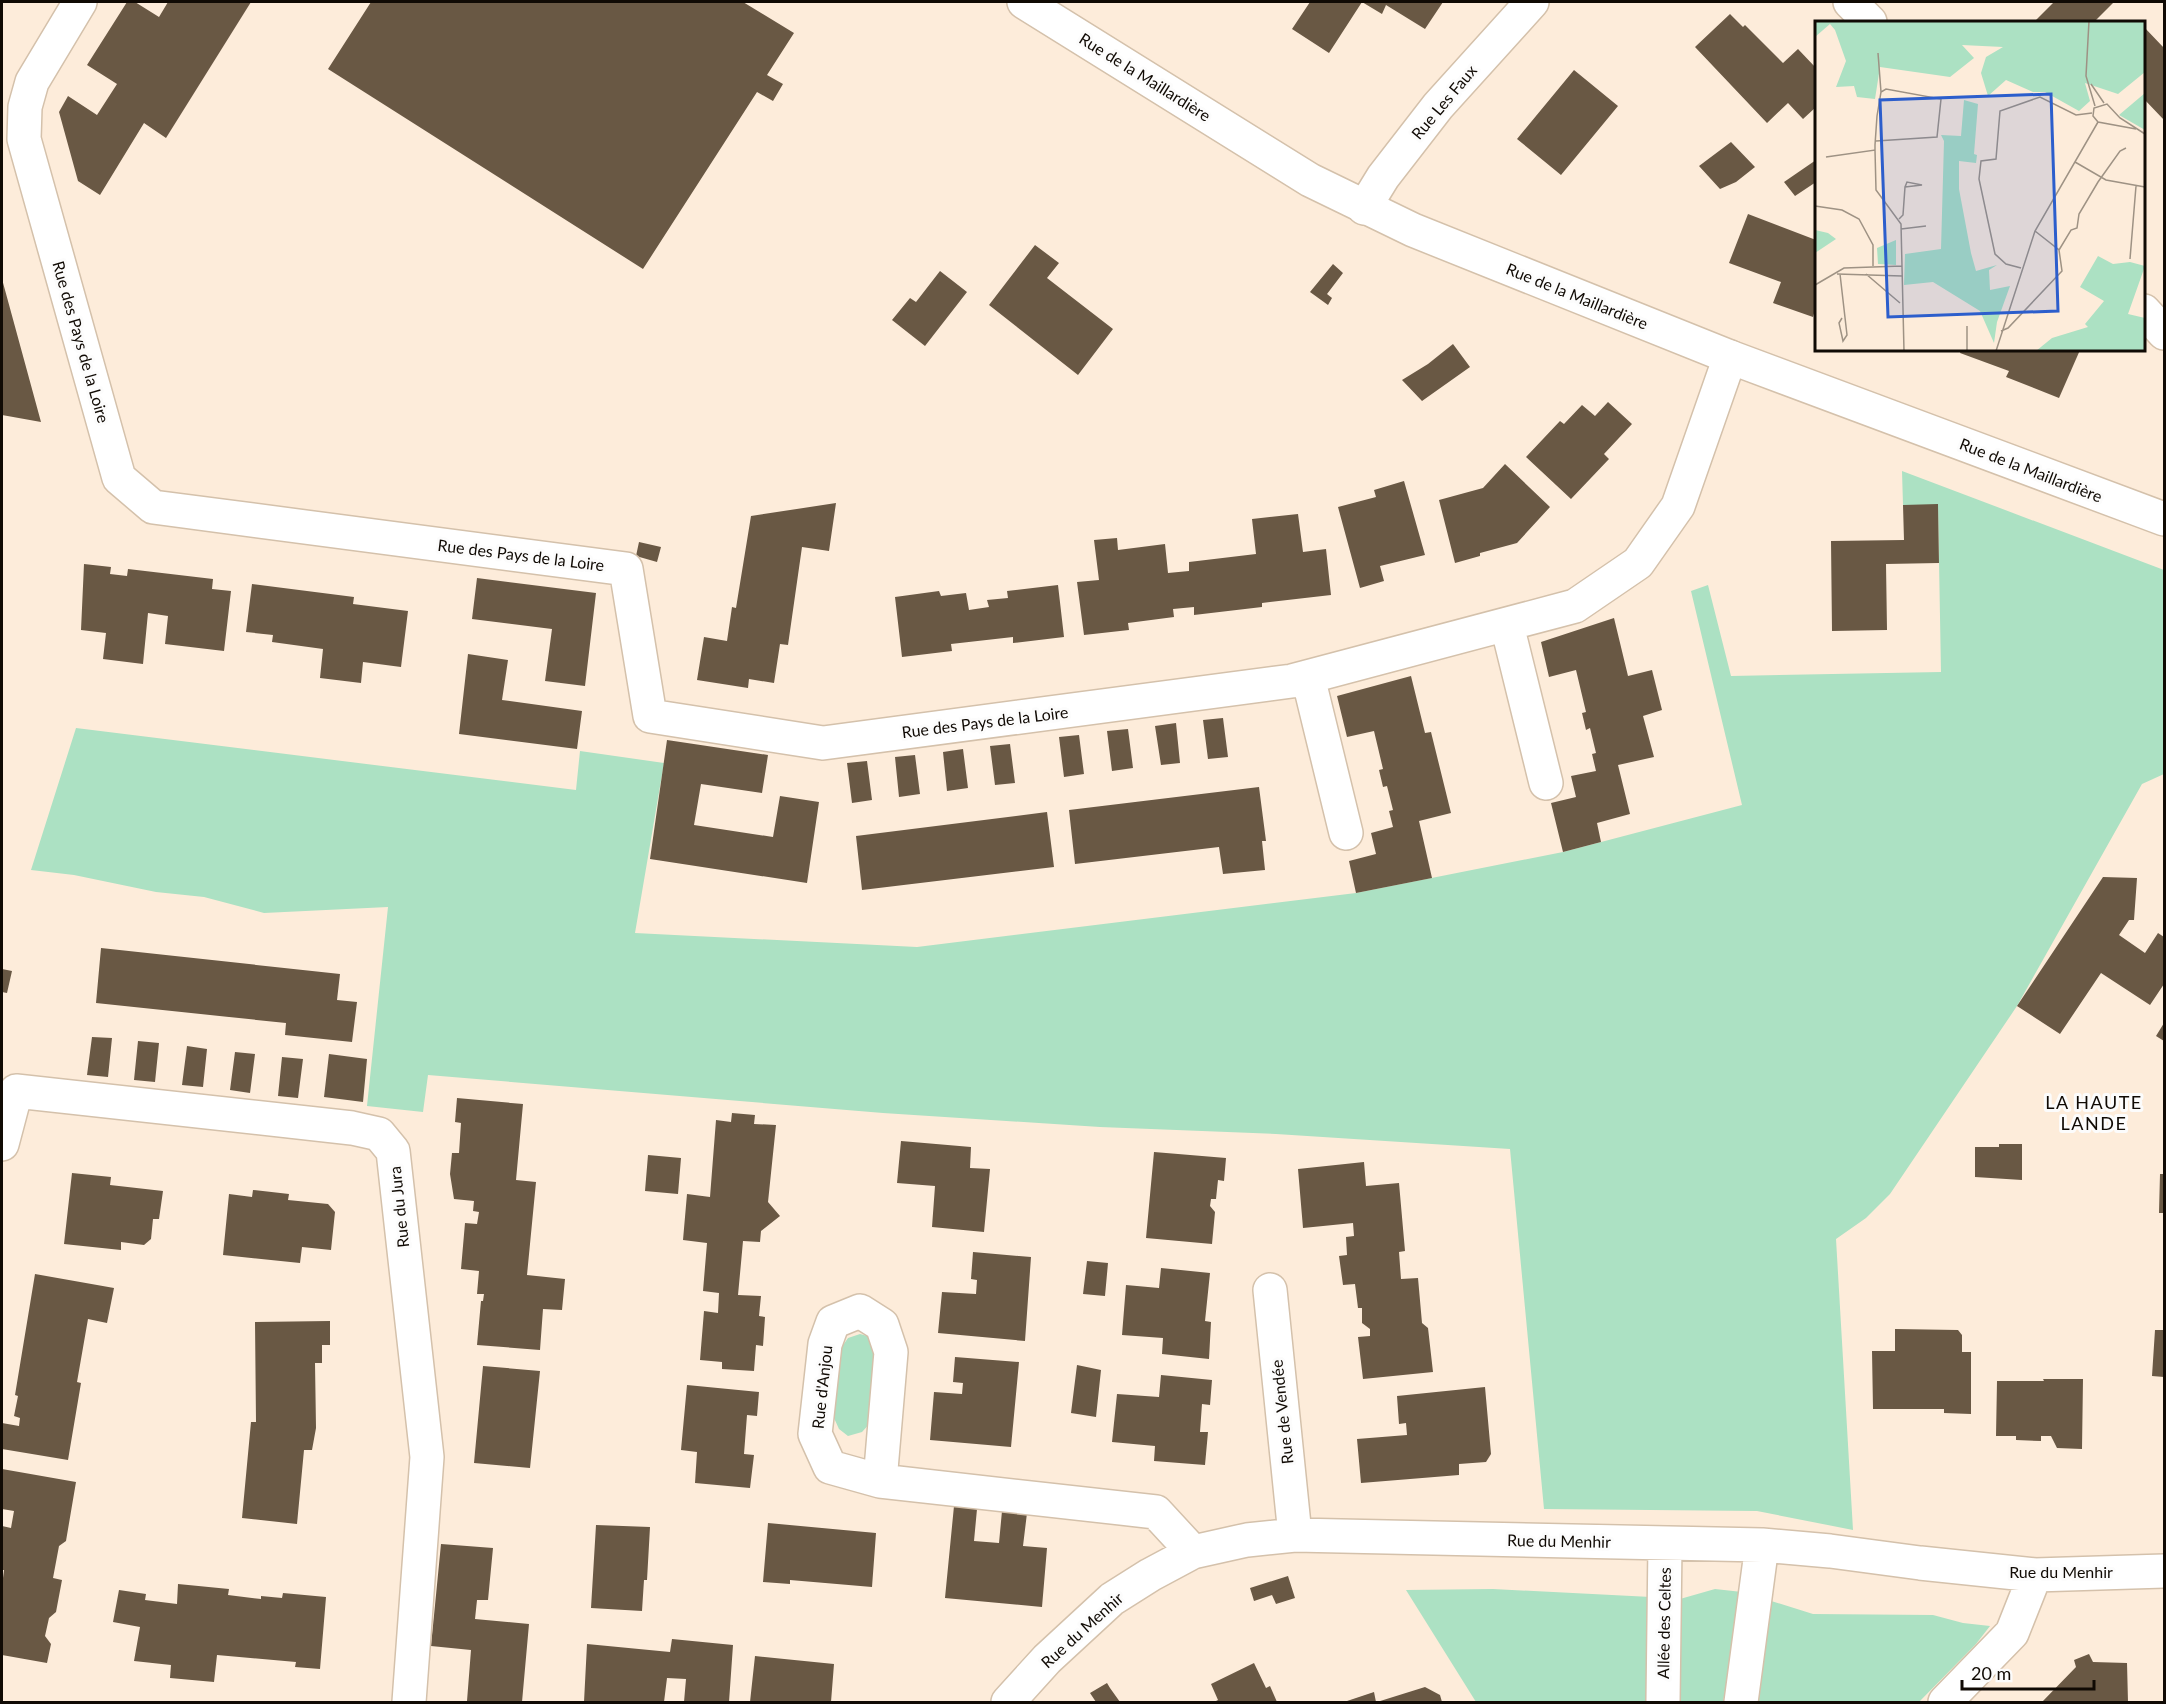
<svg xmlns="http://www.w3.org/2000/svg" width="2166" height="1704" font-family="Lato,sans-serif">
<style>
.green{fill:#ace1c3}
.building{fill:#695844}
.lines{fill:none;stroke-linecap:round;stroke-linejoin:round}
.minor-casing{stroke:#d4c1ab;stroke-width:36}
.tertiary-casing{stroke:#d4c1ab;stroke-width:36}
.minor{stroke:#fff;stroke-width:33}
.tertiary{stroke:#fff;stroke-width:33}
.labels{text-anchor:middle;stroke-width:6;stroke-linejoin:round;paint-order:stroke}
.street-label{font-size:16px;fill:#100a04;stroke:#fcfcfc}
.neighbourhood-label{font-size:18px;letter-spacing:1.5px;fill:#100a04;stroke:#fcfcfc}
.inset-road{fill:none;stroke:#9e9284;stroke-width:1.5}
.view{fill:#2c5ecc;fill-opacity:0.15;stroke:#2c5ecc;stroke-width:3}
.inset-edge{fill:none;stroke:#100a04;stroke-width:3}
</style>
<rect width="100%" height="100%" fill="#fdecda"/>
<path class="green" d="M1902,471l262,99v204l-22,10 -125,222 -127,188 -24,24 -30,21 17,291 -96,-19 -213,-2 -34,-360 -234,-15 -176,-7 -217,-14 -455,-38 -5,37 -56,-6 21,-199 -124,6 -60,-16 -48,-5 -82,-17 -43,-5 45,-142 500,62 4,-39 84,12 -29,170 282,14 439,-54 207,-41 179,-47 -51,-214 17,-6 23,91 210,-4 -3,-167h-35z
M860,1334l11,3 8,12 -7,72 -10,11 -14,4 -9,-7 -5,-11 5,-67 9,-13z
M1493,1589l158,8 -4,105h-171l-70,-112z
M1715,1589l27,3 -19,110h-47l4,-103z
M1768,1600l45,14 120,1 30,8 27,3 -14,18 -57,58h-168z"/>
<path class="building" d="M127,2h8l24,15 9,-15h83l-85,136 -22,-15 -44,72 -22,-14 -19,-69 9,-16 29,19 20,-31 -30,-19z
M371,2h372l51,31 -27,42 16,9 -10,17 -16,-9 -114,177 -315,-200z
M1310,2h133l-18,27 -39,-24 -4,9 -20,-12 -33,51 -37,-24z
M2054,2h60l-20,20h-60z
M1730,14l13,13 2,-2 38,38 15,-14 18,19v39l-13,12 -15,-16 -21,20 -72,-76z
M2144,27l20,21v72l-20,-21z
M1574,70l44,36 -57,69 -44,-36z
M1731,142l24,25 -19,15 -16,7 -21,-23z
M1816,160v22l-21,14 -11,-14z
M1748,214l68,26v66l-3,11 -40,-14 8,-21 -52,-19z
M1035,245l24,18 -12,15 66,51 -35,46 -89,-70z
M1333,264l10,9 -16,21 5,4 -4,7 -18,-13z
M940,271l27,21 -42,54 -33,-26 18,-22 6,4z
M2,279l39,143 -39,-7z
M1453,344l17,23 -48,34 -20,-21 26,-16z
M1961,350h119l-21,48 -53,-21 3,-6 -49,-18z
M1608,402l24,22 -28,30 5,5 -38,40 -45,-42 34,-36 4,3 18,-19 13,11z
M1505,464l45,43 -33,36 -37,10v3l-25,7 -16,-63 44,-12z
M1404,481l21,74 -45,11 4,15 -24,7 -22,-81 38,-10 -2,-7z
M836,503l-7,48 -27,-4 -14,98 -8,-1 -6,39 -25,-4 -1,9 -51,-8 7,-43 23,4 5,-34 4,1 15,-92z
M1938,504l1,59 -53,1 1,66 -55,1 -1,-90 73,-1 -1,-35z
M1298,514l5,38 23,-3 5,46 -69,8v4l-68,8v-8l-21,2 1,8 -46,6 1,7 -45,5 -7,-53 22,-2 -5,-40 23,-2 1,12 47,-6 3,29 21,-2v-9l67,-8 -4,-35z
M639,542l22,5 -4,15 -21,-6z
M84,564l27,3 -1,7 17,2 1,-7 85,10 -1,10 19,2 -7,60 -59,-7 3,-28 -20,-3 -5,51 -40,-5 3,-26 -25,-3z
M477,578l119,15 -11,93 -40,-5 7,-52 -80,-10z
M252,584l102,13 -1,7 55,7 -7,56 -38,-5 -2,21 -41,-5 3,-29 -51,-7 1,-7 -27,-3z
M1058,585l6,52 -51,6v-6l-62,7 1,7 -50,6 -7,-60 44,-6 2,5 25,-3 3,17 20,-3 -2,-7 21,-2 -1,-7z
M1614,618l14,58 24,-6 10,40 -19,6 11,41 -36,8 12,49 -33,9 4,19 -38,10 -12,-49 25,-6 -5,-21 25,-5 -4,-17 4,-1 -6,-25 -4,2 -4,-17 4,-1 -10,-42 -27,7 -8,-35z
M468,654l40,6 -6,40 80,11 -5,38 -118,-15z
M1411,676l14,57 6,-1 20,81 -32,8 13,57 -76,15 -7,-32 27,-7 -5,-21 22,-6 -4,-16 4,-1 -6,-24 -4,1 -4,-17 4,-1 -9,-38 -27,6 -10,-41z
M1223,718l5,39 -20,2 -5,-39z
M1176,723l4,40 -19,2 -6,-39z
M1128,729l5,39 -21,3 -5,-40z
M1079,735l5,39 -20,3 -5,-40z
M667,740l101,15 -6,38 -61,-9 -7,41 79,12 7,-41 39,6 -12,81 -157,-24z
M1010,744l5,39 -20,2 -5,-39z
M963,749l5,39 -21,3 -4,-39z
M915,755l5,39 -21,3 -4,-40z
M867,761l5,39 -20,3 -5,-40z
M1259,787l7,54h-4l3,29 -42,4 -4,-27 -144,17 -6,-54z
M1047,812l7,55 -192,23 -6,-54z
M2103,877l34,1 -3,42h-5l-10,15 26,18 13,-20 6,4v47l-14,21 -49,-32 -41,61 -43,-28z
M101,948l239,26 -3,26 20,2 -5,40 -67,-7 1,-12 -190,-20z
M2,969l10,2 -5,22 -5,-1z
M2164,1023v18l-8,-5z
M92,1037l20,1 -4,39 -21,-2z
M138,1041l21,2 -4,39 -21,-2z
M187,1046l20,3 -4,38 -21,-2z
M235,1052l20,2 -5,39 -20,-3z
M329,1054l38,5 -4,43 -39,-5z
M282,1057l21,2 -5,39 -20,-2z
M457,1098l66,6 -7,76 20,2 -9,93 38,4 -3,31 -19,-1 -3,41 -63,-5 4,-44h2l1,-7h-7l2,-23 -18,-2 4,-46 12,1 2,-12 -6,-1 1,-10 -20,-2 -4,-25 2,-21h7l2,-30 -6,-1z
M732,1113l23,2 -1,9 22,1 -8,77 12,14 -19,15 -1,11 -17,-1 -2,22 -3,32 23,1 -2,20 6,1 -2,29 -7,-1 -2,26 -32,-2v-7l-22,-2 4,-49 14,2 1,-20 -16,-2 4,-48 -24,-3 4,-46 23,3 6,-77 15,2z
M901,1141l70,6 -1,21 20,1 -6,63 -52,-5 3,-41 -38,-3z
M1999,1144h23v36l-47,-3v-30h24z
M1154,1152l72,6 -2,23 -6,-1 -2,19h-5l-1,7 5,6 -3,32 -66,-6z
M648,1155l33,3 -3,36 -33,-3z
M1364,1162l2,24 33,-3 6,68 -6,1 2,27 17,-1 4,45 6,5 5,44 -70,7 -5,-42 12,-1v-7l-8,-6v-15h-4l-3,-24 -12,1 -4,-29 8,-1 -1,-18 8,-1 -1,-13 -50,5 -5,-59z
M72,1173l39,4 -1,8 53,6 -4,28h-6l-2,20 -7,6 -23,-3v8l-57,-6z
M2160,1174h4v39h-5z
M253,1190l36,4 -1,6 40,4 7,8 -4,38 -29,-3 -2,16 -77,-8 6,-61 23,3z
M973,1252l58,5 -6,84 -87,-8 4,-41 34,2 1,-14 -6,-1z
M1087,1261l21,2 -3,33 -22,-2z
M1161,1268l49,5 -5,48 6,1 -2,37 -47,-5 1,-16 -41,-3 4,-50 33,3z
M35,1274l79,14 -7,35 -19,-4 -11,63 4,1 -13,77 -66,-11v-26l17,3 1,-8 -6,-2 4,-20 -3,-1z
M330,1321v24h-8v18h-7l1,65 -4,22h-8l-7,74 -55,-6 9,-96h5l-1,-100z
M1895,1329l63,1 4,5v17h9v62l-27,-1v-4h-71l-1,-58h23z
M2155,1330h9v47l-12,-1z
M955,1357l64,5 -8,85 -81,-7 4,-48 28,2 1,-11 -10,-1z
M1077,1365l24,5 -5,47 -25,-4z
M483,1366l57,5 -10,97 -56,-5z
M1161,1375l51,5 -2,25 -8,-1 -2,28h8l-3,33 -51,-4 1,-15 -43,-4 5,-48 42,3z
M2043,1379h40l-1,70 -25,-1 -6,-12h-10v5l-25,-1v-4h-20l1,-55h47z
M687,1385l72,7 -2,24 -10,-1 -3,39 10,1 -4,33 -55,-5 2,-31 -16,-2z
M1485,1387l6,67 -5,8 -27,2v11l-98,8 -4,-44 50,-4 -1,-12 -7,1 -2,-28z
M2,1469l74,13 -10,59 -7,5 -6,32 9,2 -6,32 -7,6 -4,18 6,8 -4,19 -45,-8v-69l2,-16h-2v-44l9,2 3,-17 -12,-2z
M954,1506l23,3 -3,32 25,2 3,-32 25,2 -4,33 24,2 -5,59 -97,-9z
M768,1523l108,10 -4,54 -82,-7v4l-27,-2z
M596,1525l54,2 -3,53h-3l-2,31 -51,-3z
M441,1544l52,4 -5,52h-11l-2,19 54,5 -7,78 -55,-1 4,-51 -40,-4z
M1288,1576l7,22 -19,6 -4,-9 -18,6 -4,-13z
M178,1584l51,5 -1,6 33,4v-3l21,2 1,-5 43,4 -6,72 -25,-2 1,-5 -79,-7 -3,27 -44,-4 1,-13 -37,-4 6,-34 -27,-5 6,-32 27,4 -1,6 32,4z
M672,1639l61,6 -4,57h-45l2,-23 -19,-1 -3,24h-80l3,-58 83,8z
M2089,1654l4,8 34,1 1,39h-86l34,-35 -2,-7z
M755,1656l79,8 -3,38h-81z
M1254,1663l12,25 4,-2 7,16h-63l4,-2 -7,-16z
M1107,1683l3,5 10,14h-24l-6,-9z
M1425,1687l15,8 2,7h-65z
M1374,1692l2,10h-32z"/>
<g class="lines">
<defs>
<path id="minor" d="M80,2l-48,80 -7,25 -1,32 95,339 34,29 473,62 24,147 173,27 469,-62 283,-75 63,-43 40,-57 52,-149
M1850,2l20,20
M1364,208l19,-31 55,-71 94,-104
M2144,311l20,22
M1507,625l39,158
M1308,677l38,156
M2,1144l14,-53 336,37 27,6 14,17 34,306 -18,245
M1270,1290l25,245
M880,1481l11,-129 -9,-27 -22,-14 -27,11 -8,22 -10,90 15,33 50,14 276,31 37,40
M1008,1702l39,-43 65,-60 38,-24 43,-23 54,-12 48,-5 467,10 68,6 90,12 115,12 129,-4
M1663,1702l2,-158
M1741,1702l21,-157
M1945,1702l67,-69 23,-58"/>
<path id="tertiary" d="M1024,2l286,178 103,50 317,127 434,162"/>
</defs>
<use href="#minor" class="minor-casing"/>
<use href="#tertiary" class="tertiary-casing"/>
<use href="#minor" class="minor"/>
<use href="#tertiary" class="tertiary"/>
</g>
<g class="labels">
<g class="street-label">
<text transform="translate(1145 77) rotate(32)" y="6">Rue de la Maillardière</text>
<text transform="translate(1444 102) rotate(-50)" y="6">Rue Les Faux</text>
<text transform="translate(1577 296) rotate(22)" y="6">Rue de la Maillardière</text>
<text transform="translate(81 342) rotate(74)" y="6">Rue des Pays de la Loire</text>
<text transform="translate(2031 470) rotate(21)" y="6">Rue de la Maillardière</text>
<text transform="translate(521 555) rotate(7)" y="6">Rue des Pays de la Loire</text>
<text transform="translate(985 722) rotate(-7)" y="6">Rue des Pays de la Loire</text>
<text transform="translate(399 1207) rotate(-96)" y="6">Rue du Jura</text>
<text transform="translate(822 1387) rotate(-84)" y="6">Rue d'Anjou</text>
<text transform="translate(1282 1412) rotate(-96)" y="6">Rue de Vendée</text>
<text transform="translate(1559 1541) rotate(1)" y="6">Rue du Menhir</text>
<text x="2061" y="1578">Rue du Menhir</text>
<text transform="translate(1664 1623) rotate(-89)" y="6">Allée des Celtes</text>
<text transform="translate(1082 1630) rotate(-42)" y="6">Rue du Menhir</text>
</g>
<g class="neighbourhood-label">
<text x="2094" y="1109">LA HAUTE<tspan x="2094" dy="21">LANDE</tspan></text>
</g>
</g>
<g transform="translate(1815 21)">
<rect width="330" height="330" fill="#fdecda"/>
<path d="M0,0h330v51l-27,22 -33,-11 5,18 -11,10 -34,-19h-12l-27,-12 -18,16 -7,-23 5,-16 17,-10 -41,-2 12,13 -24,19 -70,-10 -5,32 -18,-2 -3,-11 -18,1 10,-26 -11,-31 -5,-6 -15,13zM330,72v37l-26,-15zM149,79l14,4 -4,50 3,1 -1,8 -17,-2v28l12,64 5,18 21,-6 -8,5 1,20 20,-4 -13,36 -3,21 -14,-32 -47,-29 -29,3 1,-31 36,-5 3,-108 -3,-6 20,1zM0,209l13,3 8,6 -21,14zM81,219v25l-18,-1 -1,-16zM283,235l15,8 17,-2 15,4 -17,48 17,4v33h-109l16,-13 36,-11 -3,-3 19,-23 -24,-14z" fill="#ace1c3"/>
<path class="inset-road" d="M274,0l-3,55 9,30M63,32l3,39M276,63l13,19M321,108l-38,-7 -5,-6 1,-8 13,-4 13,14 25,16M60,129v-5l2,-29 4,-24 5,-3 55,10 -4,38 -61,4M11,136l49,-7 1,40 25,34 3,127M260,141l31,18 39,7M0,185l27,4 17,9 14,26v21M84,198l4,-4 2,-28 2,-5 15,3 -17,2M86,208l25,-3M244,229l12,-20 6,-2 2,-14 19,-32 22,-31 6,-3M315,238l6,-73M206,247l-15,-4 -11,-10 -16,-75 2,-18 15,-2 4,-48 40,-14 36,18 16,-2M22,253l65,2M25,253l7,61 -4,6 -4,-18 3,-5M51,253l34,29M0,264l29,-17 58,-2M152,305v25M186,310l7,-3 54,-57 -3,-21 -24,-19M181,330l39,-120 63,-109"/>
<path class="view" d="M236,73l7,217 -170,6 -8,-217z"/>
<rect width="330" height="330" class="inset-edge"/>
</g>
<rect width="2166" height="1704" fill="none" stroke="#100a04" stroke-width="6"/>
<path d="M1962 1680v9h132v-9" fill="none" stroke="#100a04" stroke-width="3"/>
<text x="1971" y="1680" font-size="18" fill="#100a04" stroke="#fcfcfc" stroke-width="4.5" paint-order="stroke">20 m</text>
</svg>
